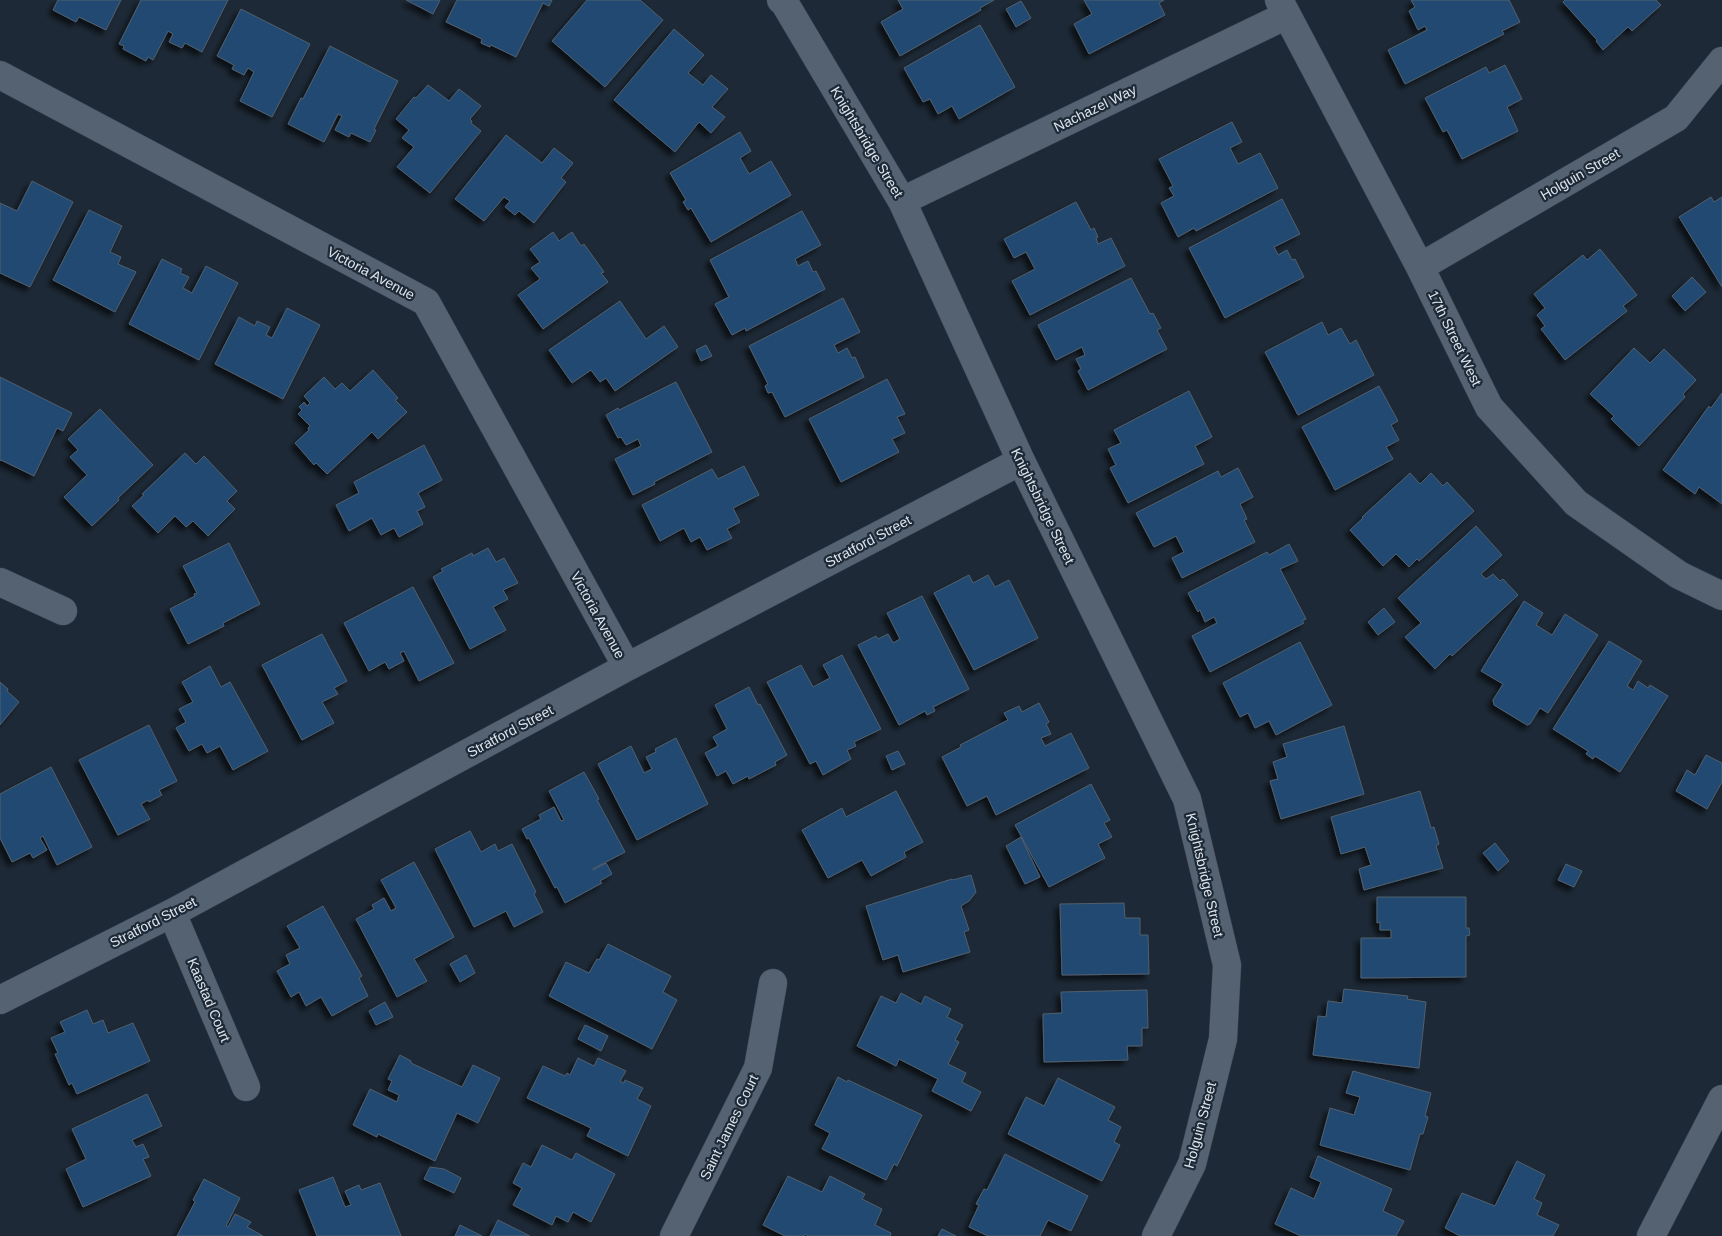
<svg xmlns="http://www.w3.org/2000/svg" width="1722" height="1236" font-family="Helvetica,sans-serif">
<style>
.building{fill:#204a72;stroke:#515f6d;filter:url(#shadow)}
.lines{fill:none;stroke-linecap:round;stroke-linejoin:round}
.minor-casing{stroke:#3a454f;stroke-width:29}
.minor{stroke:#556271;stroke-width:28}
.labels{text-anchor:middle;stroke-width:4.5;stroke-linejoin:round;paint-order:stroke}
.street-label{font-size:14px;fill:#dde5ee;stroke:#1d2936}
</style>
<defs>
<filter id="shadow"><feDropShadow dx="-4.5" dy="4.5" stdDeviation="2.5" flood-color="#0009"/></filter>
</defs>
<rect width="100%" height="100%" fill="#1d2936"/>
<path class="building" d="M58,0h63l-15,30 -27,-13 -3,5 -23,-12z
M141,0h87l-26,52 -17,-9 -3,5 -13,-6 4,-8 -5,-3 -15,29 -5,-3 -2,4 -23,-12 1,-3 -5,-2z
M406,0h34l-7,14z
M457,0h95l-3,6 -6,-3 -27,54 -25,-12 -1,2 -9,-4 1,-4 -36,-17z
M587,0h53l23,20 -58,67 -53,-46z
M898,0h96l-14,8 1,2 -81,46 -19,-34 22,-13z
M1084,0h80l-5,3 6,12 -76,39 -15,-30 18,-10z
M1411,0h98l11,22 -18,9 2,3 -99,50 -17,-34 39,-20 -2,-4 -7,4 -9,-19 6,-4z
M1565,0h91l5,5 -29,26 -4,-4 -25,23 -7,-9 1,-1 -34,-38z
M1021,1l10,17 -15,9 -10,-18z
M241,9l69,35 -38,73 -32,-16 14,-29 -6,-4 -4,7 -12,-6 2,-4 -17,-9z
M980,25l35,62 -56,32 -7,-13 -14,8 -8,-15 -7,3 -19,-34z
M674,29l30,26 -16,18 15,12 8,-10 17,14 -16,18 13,10 -14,16 -12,-11 -24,30 -61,-52z
M330,46l68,35 -24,48 2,1 -6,12 -19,-9 -2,4 -14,-7 7,-14 -4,-2 -14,28 -36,-18 13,-26 2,1z
M1505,65l17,34 -15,8 11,24 -56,28 -15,-29 -4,2 -18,-34 61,-31 3,6z
M428,85l21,16 10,-12 22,17 -11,13 2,2 -1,2 10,8 -51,62 -33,-26 17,-20 -12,-9 7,-8 -13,-11 18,-22 2,1z
M1232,122l10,20 -12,6 8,16 22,-11 18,35 -82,43 -2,-3 -16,9 -17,-34 13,-7 -5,-8 4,-2 -14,-27z
M740,132l11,19 -11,7 9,16 22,-13 20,34 -80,47 -20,-34 -3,2 -5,-8 3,-2 -16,-27z
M506,135l36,28 12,-15 19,15 -12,15 5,4 -32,41 -15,-12 -4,4 -10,-8 5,-6 -6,-4 -20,24 -29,-22z
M32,181l41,21 -43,85 -30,-14v-70l17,8z
M1711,197l3,5 8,-5v90l-43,-70z
M1282,199l18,35 -26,13 4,8 9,-5 5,10 3,-1 9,18 -79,41 -36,-70z
M1076,202l15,28 3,-2 4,9 -2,1 2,6 13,-6 14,28 -95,49 -18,-34 23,-12 -9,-17 -12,6 -10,-19z
M89,210l33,16 -12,26 11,5 -3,7 18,8 -21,40 -62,-32z
M802,211l19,34 -26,14 3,7 10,-5 5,11 3,-1 9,18 -79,42 -1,-3 -13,7 -17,-31 14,-7 -19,-37z
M553,232l6,9 13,-9 9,14 3,-2 20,28 -3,1 7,9 -65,47 -25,-34 22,-16 -9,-11 9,-6 -10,-13z
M1600,249l37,46 -14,11 4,5 -62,49 -24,-31 4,-3 -8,-11 8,-7 -11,-14 49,-39 4,5z
M162,259l20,10 -2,4 9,4 -6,11 9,5 14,-27 32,17 -39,77 -70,-36z
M1692,277l14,15 -21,19 -13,-15z
M1131,278l19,36 3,-1 8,15 -4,2 10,19 -79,41 -10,-19 3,-2 -5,-10 9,-4 -3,-8 -26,13 -18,-35z
M843,298l17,34 -26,13 4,8 9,-5 5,10 3,-1 9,20 -79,40 -13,-25 -4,1 -3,-7 3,-2 -19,-38z
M620,301l26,38 18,-13 14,21 -63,44 -9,-13 -6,4 -9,-12 -19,13 -23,-33z
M287,308l33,17 -37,74 -68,-35 24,-47 16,9 2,-5 13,6 -4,8 6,3z
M1322,322l6,13 13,-7 9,16 6,-4 18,35 -76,40 -33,-63z
M706,345l6,11 -11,5 -5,-11z
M1634,348l16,15 14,-14 32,31 -13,14 2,3 -46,49 -28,-27 3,-3 -24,-22z
M373,370l25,28 -3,2 12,12 -29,27 -6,-7 -45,42 -11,-11 -2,2 -19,-22 14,-13 -1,-2 2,-2 -12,-12 4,-4 -3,-3 5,-5 3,4 3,-3 -6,-7 20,-19 11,12 7,-6 8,8z
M0,377l72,36 -9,18 -6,-3 -23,48 -33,-16 -1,1z
M887,379l18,35 -8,3 8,16 -13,6 7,13 -58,30 -32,-63z
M676,382l36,70 -58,30 1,2 -22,11 -18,-36 26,-13 -3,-7 -12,6 -5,-8 -3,1 -12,-23 12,-7 1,2z
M1379,386l19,35 -7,4 8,15 -13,7 7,12 -58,31 -33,-63z
M1189,391l23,46 -17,9 9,18 -76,39 -18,-35 6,-3 -8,-16 13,-6 -7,-13z
M1722,393v111l-23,-17 -4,7 -32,-24 46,-64 2,2z
M100,409l53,56 -35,33 1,2 -27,26 -28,-29 23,-22 -17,-18 8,-7 -10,-11z
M424,445l18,35 -24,13 7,14 -8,4 6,13 -24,13 -5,-9 -13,7 -9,-17 -23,13 -13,-26 23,-12 -5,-11z
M185,453l11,11 8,-8 33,35 -10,10 8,8 -27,27 -15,-15 -7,6 -11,-11 -17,17 -26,-27 12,-11 -2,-1z
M744,466l15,29 -26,13 7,14 -13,7 5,9 -25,12 -7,-13 -9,5 -7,-14 -24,13 -18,-36 70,-36 6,10z
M1238,468l15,29 -13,7 7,15 -3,1 11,22 -73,36 -10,-20 12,-6 -8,-16 -22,11 -18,-34 82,-42 3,6z
M1410,473l10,11 11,-11 12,13 4,-4 27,29 -55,50 -2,-2 -8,8 -13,-13 -13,12 -33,-36 13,-12 -1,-1z
M1476,526l26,29 -21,19 5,5 7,-5 7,7 3,-2 15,16 -66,61 -2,-2 -15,15 -30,-32 16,-14 -23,-25z
M229,543l31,61 -37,19 1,3 -36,18 -18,-35 25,-13 -1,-2 3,-1 -14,-27z
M1289,544l9,17 -18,8 26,50 -4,2 2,2 -94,49 -18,-36 25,-13 -3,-6 -9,5 -5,-12 -2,2 -10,-19 79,-41 2,3z
M488,548l8,14 8,-4 14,25 -15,7 5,9 -15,8 13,23 -36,19 -37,-72 10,-6 -2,-2 31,-16 1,3z
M969,575l4,8 15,-8 7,12 14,-7 29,58 -64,32 -40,-77z
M413,587l41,76 -35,18 -15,-30 -4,2 4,8 -15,8 -4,-7 -16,9 -25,-48z
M922,596l47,93 -36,18 2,4 -8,4 -2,-4 -26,14 -41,-80 18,-9 2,3 10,-5 5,9 7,-4 -13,-26z
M1524,601l19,12 -7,12 16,10 13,-21 33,21 -50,78 -8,-5 -10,16 -3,1 -33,-20 -1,-5 10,-16 -22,-13z
M1384,608l11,14 -17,13 -10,-13z
M322,634l25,47 -13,7 4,6 -16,8 12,21 -32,17 -40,-75z
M1609,641l33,20 -15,25 6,4 5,-9 10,7 2,-3 18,11 -48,76 -25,-16 -2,3 -7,-5 2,-3 -35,-22z
M1300,642l32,63 -56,30 -7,-14 -14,7 -7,-15 -8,4 -17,-34z
M842,655l39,74 -27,13 2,4 -9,4 4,9 -28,16 -7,-14 -6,3 -43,-82 34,-17 12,22 17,-9 -7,-13z
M210,666l11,21 9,-5 38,69 -35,19 -13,-24 -13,7 -5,-9 -13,7 -13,-23 10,-6 -7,-13 14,-7 -11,-20z
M0,682l8,7 -1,2 12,11 -19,23z
M749,687l9,18 2,-1 27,51 -12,7 1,3 -27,14 -1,-3 -15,8 -7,-13 -9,5 -12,-23 13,-7 -5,-9 14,-8 -12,-24z
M1039,703l10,19 -3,2 5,10 -10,4 4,8 26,-13 18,35 -93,47 -9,-19 -20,10 -25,-49 19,-10 -1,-2 48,-25 -4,-7 15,-7 3,6z
M149,725l28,56 -18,9 3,5 -13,7 -1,-2 -7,4 9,15 -32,16 -39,-75z
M1344,726l20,68 -83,25 -11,-38 8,-2 -5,-17 14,-5 -4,-13z
M676,738l32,66 -71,36 -39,-76 33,-18 13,27 8,-4 -6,-12 10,-5 -1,-3z
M898,751l7,13 -13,6 -6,-14z
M1706,755l16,8v19l-15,27 -31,-18 11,-21 8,5z
M51,767l41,80 -35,18 -14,-29 -3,2 7,12 -14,8 -3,-5 -18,9 -12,-24v-44z
M584,772l15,27 -2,1 28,52 -32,17v1l13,-7 6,11 -12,7 2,2 -37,20 -8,-16 -2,1 -26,-50 -2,1 -5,-10 19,-10 -2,-4 15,-8 7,14 3,-1 -15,-29z
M1091,784l19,36 -6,3 8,14 -14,7 7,14 -56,29 -34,-62z
M896,791l27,51 -19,10 2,5 -35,19 -9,-16 -34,18 -26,-48 40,-22 4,9z
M1420,791l11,37 3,-1 5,17 -3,2 7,22 -79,22 -5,-21 12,-4 -6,-18 -24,7 -10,-37z
M470,831l11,21 14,-8 3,7 14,-7 24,48 -2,2 9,18 -29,15 -8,-16 -32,16 -39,-78z
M1021,837l19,40 -15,7 -19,-38z
M1495,843l14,18 -11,10 -15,-18z
M414,862l40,75 -40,22 13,22 -30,16 -41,-78 18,-10 -2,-4 12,-7 7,13 5,-3 -15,-28z
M1566,864l16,7 -8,16 -16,-7z
M971,875l5,17 -7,9 -8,5 8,24 -5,2 6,20 -67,20 -5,-17 -15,5 -17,-54 86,-27 1,1z
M1377,897h89v31h3l1,7 -4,1v41l-105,1v-40h30v-8h-11v-8l-3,1z
M1124,903l1,15h15v17h8l1,39 -87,1 -2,-71z
M323,906l39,70 -3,2 9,18 -36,20 -11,-19 -15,9 -7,-14 -8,5 -14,-26 13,-7 -4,-9 14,-7 -13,-22z
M608,944l63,32 -8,16 14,8 -25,49 -103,-53 17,-34 23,11 8,-14 2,1z
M466,955l9,18 -15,9 -10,-18z
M1344,989l64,7 -1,3 19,3 -7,66 -106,-13 5,-39 8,1 2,-16 14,2z
M1147,990l1,38h-6v18h-15l1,14 -84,2 -1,-48 19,-1 -1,-21z
M901,993l20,11 4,-8 26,13 -4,8 16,8 -8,15 4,2 -11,22 18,9 -4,9 19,10 -10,19 -39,-20 6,-12 -39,-20 -3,7 -39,-20 24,-50 15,7z
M385,1002l8,15 -17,8 -7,-14z
M87,1010l6,14 10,-4 5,13 25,-10 17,38 -73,33 -5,-11 -3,2 -14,-31 3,-1 -7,-15 14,-6 -5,-10z
M585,1025l23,11 -7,15 -23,-12z
M400,1055l11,6v2l51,24 11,-22 27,13 -22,45 -21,-10 -22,48 -57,-27 -1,3 -24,-12 17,-36 27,13 2,-7 -11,-5 4,-9 -4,-2z
M578,1058l16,8 4,-8 28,13 -6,10 4,2 1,-3 18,8 -6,11 14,7 -23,50 -41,-20 4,-8 -64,-30 16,-32 22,10 2,-3 3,2z
M1353,1071l78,22 -6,23 3,1 -5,17h-3l-10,36 -90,-25 10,-37 24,7 6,-18 -14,-4z
M838,1077l9,5 1,-2 74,35 -25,51 -3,-2 -8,16 -64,-31 8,-16 -15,-8z
M1058,1078l57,29 -7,13 13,7 -7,15 6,3 -18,36 -94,-47 18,-37 18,9z
M147,1094l15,32 -30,14 4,7 7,-3 6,13 -6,2 8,17 -68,31 -17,-38 20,-10 -14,-30z
M542,1145l30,15 4,-7 39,21 -24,48 -18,-10 -5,10 -12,-6 -4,9 -39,-20 9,-17 -9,-5 10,-20 8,4z
M1005,1154l83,42 -17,35 -23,-11 -8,16h-52l-19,-9 10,-22 -3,-1 8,-15 3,1z
M1318,1156l74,33 -9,22 21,10 -8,15h-95l-26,-12 16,-36 23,11 7,-17 -11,-5z
M1517,1161l28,14 -11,24 8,4 -5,12 22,10 -6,11h-93l-15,-8 17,-35 33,13z
M430,1167l14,2 17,9 -7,15 -30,-14z
M788,1176l34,16 8,-16 35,18 -3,5 20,10 -7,16 16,8 -1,3h-82l-3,-2 -1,2h-19l-22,-11z
M333,1177l12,30 6,-2 -6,-14 14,-6 2,5 19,-7 21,53h-84l-18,-46z
M204,1179l36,19 -14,28 2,1 7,-13 16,8 -4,5 16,9h-86l18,-34 -2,-2z
M498,1220l32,16h-40z
M460,1225l22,11h-27z
M942,1229l14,7h-18z"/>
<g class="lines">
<defs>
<path id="minor" d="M781,0l3,2 118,199 119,260 166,338 40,166 -4,74 -31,125 -36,72
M1279,0l141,267 69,140 87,96 103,72 43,21
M0,75l426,227 201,365
M902,201l385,-186
M1420,267l256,-149 46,-57
M0,582l63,29
M172,913l74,174
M0,1000l172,-87 455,-246 394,-206
M674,1236l84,-168 15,-85
M1651,1236l71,-137"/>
</defs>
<use href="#minor" class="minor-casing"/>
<use href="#minor" class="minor"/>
</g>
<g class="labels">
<g class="street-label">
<text transform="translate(1095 108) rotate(-26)" y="5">Nachazel Way</text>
<text transform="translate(867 142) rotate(59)" y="5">Knightsbridge Street</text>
<text transform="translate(1580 174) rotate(-30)" y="5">Holguin Street</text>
<text transform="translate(371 273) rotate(28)" y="5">Victoria Avenue</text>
<text transform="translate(1455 338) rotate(64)" y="5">17th Street West</text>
<text transform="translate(1043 506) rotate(64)" y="5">Knightsbridge Street</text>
<text transform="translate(868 541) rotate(-28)" y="5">Stratford Street</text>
<text transform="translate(598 615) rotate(61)" y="5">Victoria Avenue</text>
<text transform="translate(510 731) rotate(-28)" y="5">Stratford Street</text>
<text transform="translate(1205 875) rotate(77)" y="5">Knightsbridge Street</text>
<text transform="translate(153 922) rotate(-27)" y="5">Stratford Street</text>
<text transform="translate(209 1000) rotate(67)" y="5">Kaastad Court</text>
<text transform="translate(1200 1125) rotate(-75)" y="5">Holguin Street</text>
<text transform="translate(729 1127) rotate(-64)" y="5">Saint James Court</text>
</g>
</g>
</svg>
